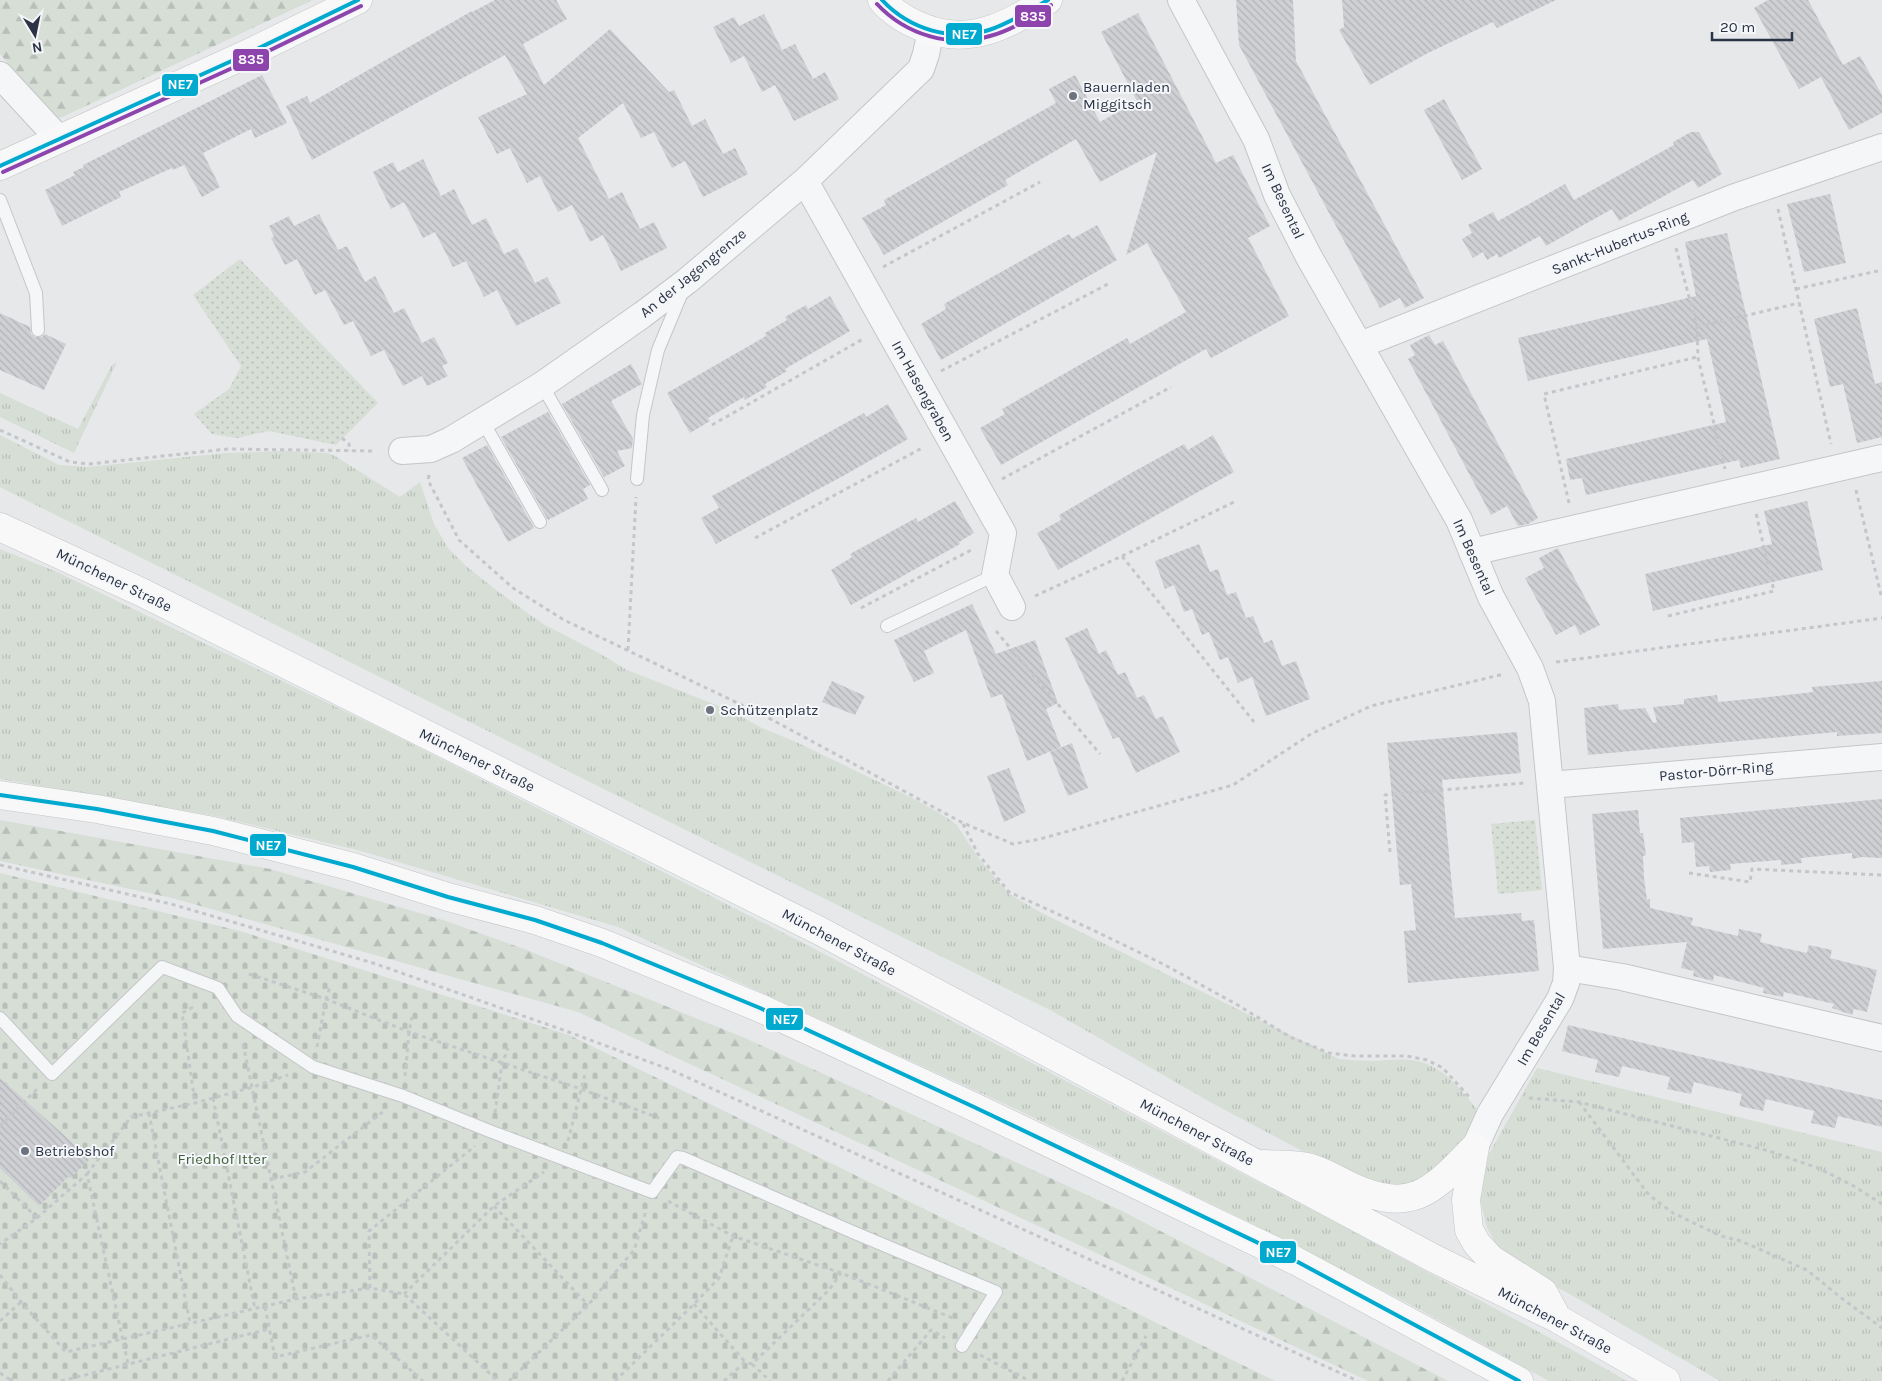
<svg xmlns="http://www.w3.org/2000/svg" width="1882" height="1381" font-family="Karla,sans-serif">
<style>
.grass{fill:url(#grass-tufts)}
.forest{fill:url(#forest-firs)}
.cemetery{fill:url(#cemetery-stones)}
.park{fill:url(#park-dots)}
.building{fill:url(#building-back-hatch)}
.lines{fill:none;stroke-linecap:round;stroke-linejoin:round}
.lane-casing{stroke:#c4c6c8;stroke-width:14}
.street-casing{stroke:#c4c6c8;stroke-width:28}
.secondary-casing{stroke:#c4c6c8;stroke-width:29}
.primary-casing{stroke:#c2c5c8;stroke-width:29}
.path{stroke:#c5c6ca;stroke-width:3;stroke-dasharray:4 4;stroke-linecap:butt}
.lane{stroke:#f5f6f7;stroke-width:12}
.street{stroke:#f5f6f7;stroke-width:26}
.secondary{stroke:#f8f8f8;stroke-width:28}
.primary{stroke:#f8f8f8;stroke-width:28}
.bus-1-casing{stroke:#f4f6f9;stroke-width:8}
.bus-2-casing{stroke:#f4f6f9;stroke-width:8}
.bus-1{stroke:#00a9ce;stroke-width:4}
.bus-2{stroke:#8e44ad;stroke-width:4}
.poi-dot{fill:#6c737f;stroke:#f4f6f9;stroke-width:2}
.labels{text-anchor:middle;stroke-width:4;stroke-linejoin:round;paint-order:stroke}
.poi-label{font-size:15px;fill:#2b3445;stroke:#f4f6f9;text-anchor:start}
.street-label{font-size:15px;fill:#2b3445;stroke:#f4f6f9}
.park-label{font-size:15px;fill:#3f6138;stroke:#f4f6f9}
.line-badge{stroke:#f4f6f9;stroke-width:2}
.badge-label{font-size:14px;text-anchor:middle;font-weight:bold;fill:#fff}
</style>
<defs>
<pattern id="grass-tufts" width="24" height="20" patternUnits="userSpaceOnUse" patternTransform="scale(1.25)"><rect width="24" height="20" fill="#d6ded6"/><path d="M3 7l-1-3M5 7V3M7 7l1-3M15 17l-1-3M17 17v-4M19 17l1-3" fill="none" stroke="#b8bfb9"/></pattern>
<pattern id="forest-firs" width="22" height="20" patternUnits="userSpaceOnUse" patternTransform="scale(1.25)"><rect width="22" height="20" fill="#d6ded6"/><path d="M5 1l3.5 6h-7zM16 11l3.5 6h-7z" fill="#b8bfb9"/></pattern>
<pattern id="cemetery-stones" width="16" height="16" patternUnits="userSpaceOnUse" patternTransform="scale(1.25)"><rect width="16" height="16" fill="#d6ded6"/><path d="M2 7V4a2 2 0 0 1 4 0v3zM10 15v-3a2 2 0 0 1 4 0v3z" fill="#b8bfb9"/></pattern>
<pattern id="park-dots" width="8" height="8" patternUnits="userSpaceOnUse" patternTransform="scale(1.25)"><rect width="8" height="8" fill="#d6ded6"/><path d="M2 2h.1M6 6h.1" fill="none" stroke="#b8bfb9" stroke-width="1.8" stroke-linecap="round"/></pattern>
<pattern id="building-back-hatch" width="6" height="6" patternUnits="userSpaceOnUse" patternTransform="scale(1.25)"><rect width="6" height="6" fill="#ced0d3"/><path d="M-1 5l2 2M0 0l6 6M5-1l2 2" fill="none" stroke="#b1b3b6"/></pattern>
</defs>
<rect width="100%" height="100%" fill="#e6e8ea"/>
<path class="grass" d="M117,362l-43,91 -74,-36v-24l78,36 34,-64z
M0,435l59,30 29,2 138,-14 58,-2 43,2 8,3 65,41 20,-15 14,42 14,24 18,18 30,24 30,22 19,13 52,27 30,18 102,40 33,18 34,14 118,57 25,14 17,11 23,35 30,35 33,19 297,146c12,1 23,2 35,2 21,-1 41,-5 61,7 18,10 31,28 44,44l-26,42 -17,15 -15,9 -16,6 -13,1 -37,-6 -143,-76 -160,-92 -338,-167 -714,-357z
M0,549l57,23 337,163 413,210 535,281 232,125 53,30h-78l-134,-74 -156,-80 -241,-117 -400,-183 -257,-76 -146,-35 -215,-37z
M1537,1068l345,84v229h-162l-145,-84 -46,-25 -31,-25 -11,-19 -6,-25v-13l3,-22 5,-14z"/>
<path class="forest" d="M0,0h313l-255,119 -58,-65z
M0,820l270,49 173,51 81,29 221,89 377,173 326,170h-80l-248,-117 -542,-252 -406,-114 -172,-37z"/>
<path class="cemetery" d="M0,873l240,58 329,104 706,346h-1275z"/>
<path class="park" d="M240,259l138,144 -42,42 -67,-14 -32,7 -25,-4 -18,-20 35,-25 12,-23 -48,-71z
M1535,820l7,70 -44,4 -7,-70z"/>
<path class="building" d="M495,0h61l11,19 -44,25 21,41 66,-56 59,63 5,-2 18,36 13,-7 18,35 12,-6 13,26 -45,23 -18,-36 -13,7 -18,-36 -13,6 -18,-35 -45,35 31,61 13,-7 18,37 14,-7 13,26 -46,23 -18,-36 -13,7 -18,-37 -14,7 -18,-36 -13,7 -17,-35 -13,6 -19,-37 49,-23 -22,-39 -193,105 -26,-54 21,-10 3,7 162,-92v1z
M1236,0h57l3,61 128,237 -19,10 -5,-10 -20,10 -141,-263z
M1342,0h214l-59,28 -4,-6 -65,31 -58,32 -31,-55 5,-3z
M1768,0h40l35,65 17,-9 22,39v18l-33,17 -28,-53 -22,12 -45,-81z
M1138,13l78,150 17,-8 37,71 -22,12 41,78 -78,42 -5,-9 -205,116 -21,-37 25,-14 -3,-5 125,-71 3,6 56,-32 -39,-69 -21,12 31,-103 -57,30 -24,-43 -71,41 3,5 -124,70 -22,-37 24,-13 -2,-5 172,-97 -7,-14 26,-14 25,47 37,-21 -36,-69z
M764,14l18,36 13,-6 18,35 12,-7 14,27 -45,22 -19,-36 -13,7 -18,-36 -13,7 -18,-36 21,-10 5,9z
M262,75l25,48 -32,15 -4,-9 -48,24 17,34 -18,10 -18,-32 -11,5 -1,-2 -53,24 2,5 -59,29 -17,-36 30,-15 -2,-3 11,-5 -1,-2z
M1444,99l38,70 -20,11 -38,-70z
M1691,132h8l23,42 -24,14 -5,-8 -74,41 -7,-12 -66,37 -6,-10 -41,22 -2,-4 -10,6 -4,-8 -10,6 -11,-19 10,-6 -4,-8 25,-13 5,9 67,-37 9,16 100,-55 -1,-3z
M423,159l18,37 13,-7 18,36 14,-7 18,36 13,-6 18,35 12,-6 14,26 -45,23 -19,-36 -13,7 -18,-36 -13,6 -18,-35 -12,6 -19,-36 -13,7 -18,-37 20,-10 5,10z
M1830,194l16,69 -42,9 -17,-68z
M319,214l19,36 9,-4 18,36 10,-6 19,37 10,-5 18,35 12,-6 14,26 -6,3 6,10 -21,10 -5,-10 -19,10 -19,-36 -13,6 -18,-35 -9,4 -19,-35 -10,5 -18,-36 -12,6 -14,-27 3,-1 -5,-11 20,-10 5,10z
M1097,225l20,35 -176,100 -20,-36 25,-15 -2,-5 125,-70 3,5z
M1727,233l53,226 -39,9 -2,-8 -153,35 -4,-17 -12,2 -4,-21 160,-37 -19,-83 -179,42 -10,-43 178,-42 -11,-54z
M830,296l20,35 -65,38 2,2 -22,13 2,3 -22,13 -1,-3 -36,21 2,3 -20,12 -23,-40 99,-57 -1,-3 22,-13 -2,-3 21,-12 2,4z
M1857,308l18,76 7,-2v55l-25,6 -14,-59 -13,3 -16,-68z
M0,313l30,14 1,7 4,3h7l3,-3 21,10 -22,46 -44,-20z
M1429,335l6,10 8,-4 95,177 -10,6 -10,2 -11,-20 -16,9 -83,-156 7,-4 -5,-10z
M631,364l11,20 -31,17 22,38 -1,9 -15,3 8,15 -21,11 -42,-73z
M888,404l20,35 -65,37 -127,68 -15,-26 18,-10 -7,-12 152,-83 2,4z
M548,412l42,73 -7,4 5,10 -40,21 -47,-83z
M1213,435l21,37 -176,98 -21,-37 24,-13 -2,-5 74,-43 51,-28 4,6z
M487,445l47,83 -26,14 -46,-84z
M955,501l19,32 -15,9 1,2 -109,61 -20,-35 21,-13 -2,-3 66,-36 2,4z
M1807,501l16,69 -170,41 -8,-37 127,-30 -8,-33z
M1199,544l11,28 8,-3 9,26 9,-3 10,26 7,-2 11,27 8,-3 10,26 14,-5 14,38 -44,17 -14,-39 -14,6 -10,-26 -8,3 -11,-28 -7,3 -10,-26 -8,3 -10,-27 -9,4 -10,-28z
M1558,548l42,77 -20,10 -5,-10 -19,10 -31,-57 19,-10 -5,-10z
M972,604l24,50 39,-14 23,63 -12,6 15,38 -34,14 -25,-67 -11,4 -25,-68 -42,21 10,22 -20,9 -20,-42z
M1087,628l12,26 7,-4 12,25 7,-3 12,26 7,-3 12,24 7,-3 17,36 -44,21 -17,-36 -6,2 -48,-101z
M832,681l33,15 -10,19 -33,-13z
M1882,681v52l-45,3v-4l-249,23 -4,-47 34,-4 1,6 26,-2 8,15 4,-1 -4,-15 31,-3v-5l33,-4 1,7 41,-4 54,-6 -1,-5z
M1517,732l4,41 -79,7 13,138 66,-5 1,8 12,-1 5,51 -131,12 -4,-52 12,-1 -5,-46 -11,1 -13,-142z
M1072,743l16,45 -20,8 -18,-44z
M1009,768l17,44 -22,10 -17,-46z
M1882,799v59l-20,-1 -10,2v-6l-51,5 1,5 -21,2v-5l-51,4 1,6 -21,2 -1,-6 -13,1 -2,-25 -12,1 -2,-25z
M1638,810l2,23h3l3,22 -3,1 1,22 3,22 3,-1v9l43,10 -2,7 47,11 1,-7 23,5 -2,8 24,6 23,5 2,-8 23,5 -2,8 47,12 -10,42 -13,-3 -2,6 -20,-7 2,-4 -50,-12 -1,5 -20,-4 1,-5 -50,-13 -1,6 -20,-5 1,-5 -13,-3 6,-26 -84,7 -11,-135z
M1568,1025l314,75v27l-44,-11 -3,12 -24,-5 3,-12 -48,-12 -3,12 -24,-5 3,-12 -48,-12 -3,12 -24,-5 3,-12 -48,-11 -3,11 -24,-5 3,-12 -36,-9z
M0,1078l65,58 24,24 -18,18 -3,-1 -29,29 -39,-38z"/>
<g class="lines">
<defs>
<path id="lane" d="M0,200l36,93 2,37
M542,385l60,105
M482,420l58,102
M637,479l6,-64 15,-65 25,-60
M887,626l108,-51
M0,1018l52,56 110,-107 56,21 19,28 76,51 90,29 89,36 160,60 25,-35 6,1 172,75 141,59 -34,54"/>
<path id="street" d="M1181,0l75,139 21,56 32,62 150,263 32,77 39,71 12,33 25,267 -1,15 -6,16 -70,115 -15,33
M0,75l59,64
M805,181l198,352 -8,42 17,32
M1360,345l375,-148 147,-50
M402,451l29,-2 20,-9 91,-55 100,-70 45,-34 118,-100 116,-112 5,-15 5,-24
M1472,552l410,-94
M1550,785l332,-28
M1567,968l55,9 260,61"/>
<path id="secondary" d="M882,0c10,12 27,22 42,28 48,18 83,-3 124,-28
M0,166l247,-112 111,-54"/>
<path id="primary" d="M0,527l141,65 677,338 619,330 121,59 108,62
M0,795l97,14 116,22 140,36 95,30 87,23 67,23 158,65 214,99 322,154 223,120
M1475,1147l-9,53 3,30 8,14 14,15 52,33 12,22
M1264,1164c14,1 29,0 43,3 13,2 32,14 45,20 62,28 82,2 123,-40"/>
</defs>
<use href="#lane" class="lane-casing"/>
<use href="#street" class="street-casing"/>
<use href="#secondary" class="secondary-casing"/>
<use href="#primary" class="primary-casing"/>
<path class="path" d="M1778,209l53,235
M1676,248l21,79 1,31 27,111
M883,267l157,-85
M1796,289l86,-19
M1697,327l102,-24
M941,371l169,-88
M712,425l151,-86
M0,430l70,32 19,2 139,-15 148,2
M342,438l7,6 1,7
M429,475l-1,5 31,60 54,48 51,32 203,97 196,106 50,21 27,-5 193,-54 78,-51 60,-28 133,-32
M1002,479l169,-92
M1856,490l26,109
M1569,503l-25,-109 153,-37 1,1
M755,538l169,-91
M1122,556l112,-54
M1035,596l87,-40 132,166
M861,608l112,-59
M1668,616l106,-25 -18,-78
M996,631l104,123
M628,650l8,-153
M1556,662l326,-44
M963,824l15,30 31,38 84,38 70,34 73,40 54,33 39,16 26,3h52l20,4 16,8 27,30
M1390,852l-5,-57 139,-12
M0,865l171,39 202,59 193,68 105,39 687,311
M1689,873l61,9 2,-13 130,6
M249,974l77,25 83,33 172,57 78,29
M193,1007l-11,6 13,90
M243,1044l53,255
M317,1047l9,-48 4,-12
M405,1076l4,-44 3,-15
M213,1098l42,211
M1529,1098l50,4 190,49 49,17 34,17 30,19
M1579,1102l70,93 24,18 48,23 20,5 66,29 33,27 42,31
M149,1113l41,210
M495,1113l7,-49 6,-16
M0,1126l38,-38
M568,1141l17,-67
M87,1174l44,-57 64,-14 58,-16 35,-12
M272,1179l33,-7 79,-61
M0,1181l37,37 -37,26
M668,1201l65,35 108,37 114,46
M494,1206l94,99
M37,1218l50,-44 41,190
M0,1275l21,27 45,50 230,-53 74,-11 34,6 94,87
M370,1288l-1,-57 106,-85
M404,1294l90,-88 50,-34
M694,1304l51,58
M265,1307l10,50 96,-22 52,46
M0,1321l21,-19
M980,1355l50,26
M752,1364l18,17
M0,1373l9,6 -1,2
M9,1379l8,2
M61,1381l208,-52
M509,1381l79,-76 46,-55 12,-39
M615,1381l79,-77 25,-26 14,-42
M724,1381l21,-19 7,2 77,-74 12,-17
M888,1381l43,-51 14,8
M1122,1381l24,-45"/>
<use href="#lane" class="lane"/>
<use href="#street" class="street"/>
<use href="#secondary" class="secondary"/>
<use href="#primary" class="primary"/>
<defs>
<path id="bus-1" d="M882,0c27,29 69,42 107,30 21,-7 40,-19 59,-30
M0,166l247,-112 111,-54
M0,795l97,14 116,22 140,36 95,30 87,23 67,23 158,65 214,99 322,154 223,120"/>
<path id="bus-2" d="M877,4c29,31 73,44 113,32 22,-6 42,-19 61,-31
M3,172l247,-112 111,-54"/>
</defs>
<use href="#bus-1" class="bus-1-casing"/>
<use href="#bus-2" class="bus-2-casing"/>
<use href="#bus-1" class="bus-1"/>
<use href="#bus-2" class="bus-2"/>
</g>
<g class="poi-dot">
<circle cx="1073" cy="96" r="5"/>
<circle cx="710" cy="710" r="5"/>
<circle cx="25" cy="1151" r="5"/>
</g>
<g class="labels">
<g class="poi-label">
<text x="1083" y="92">Bauernladen<tspan x="1083" dy="17">Miggitsch</tspan></text>
<text x="720" y="715">Schützenplatz</text>
<text x="35" y="1156">Betriebshof</text>
</g>
<g class="street-label">
<text transform="translate(1283 201) rotate(65)" y="5">Im Besental</text>
<text transform="translate(1620 243) rotate(-22)" y="5">Sankt-Hubertus-Ring</text>
<text transform="translate(693 273) rotate(-39)" y="5">An der Jagengrenze</text>
<text transform="translate(923 391) rotate(61)" y="5">Im Hasengraben</text>
<text transform="translate(1474 557) rotate(66)" y="5">Im Besental</text>
<text transform="translate(114 580) rotate(26)" y="5">Münchener Straße</text>
<text transform="translate(477 760) rotate(26)" y="5">Münchener Straße</text>
<text transform="translate(1716 771) rotate(-5)" y="5">Pastor-Dörr-Ring</text>
<text transform="translate(839 942) rotate(28)" y="5">Münchener Straße</text>
<text transform="translate(1541 1029) rotate(-60)" y="5">Im Besental</text>
<text transform="translate(1197 1132) rotate(28)" y="5">Münchener Straße</text>
<text transform="translate(1555 1320) rotate(28)" y="5">Münchener Straße</text>
</g>
<g class="park-label">
<text x="222" y="1164">Friedhof Itter</text>
</g>
</g>
<g class="line-badge">
<rect x="1014" y="4" width="38" height="24" rx="5" fill="#8e44ad"/>
<rect x="945" y="22" width="38" height="24" rx="5" fill="#00a9ce"/>
<rect x="232" y="48" width="38" height="24" rx="5" fill="#8e44ad"/>
<rect x="161" y="73" width="38" height="24" rx="5" fill="#00a9ce"/>
<rect x="249" y="833" width="38" height="24" rx="5" fill="#00a9ce"/>
<rect x="765" y="1007" width="39" height="24" rx="5" fill="#00a9ce"/>
<rect x="1259" y="1240" width="38" height="24" rx="5" fill="#00a9ce"/>
</g>
<g class="badge-label">
<text x="1033" y="21">835</text>
<text x="964" y="39">NE7</text>
<text x="251" y="64">835</text>
<text x="180" y="89">NE7</text>
<text x="268" y="850">NE7</text>
<text x="785" y="1024">NE7</text>
<text x="1278" y="1257">NE7</text>
</g>
<g transform="translate(35 35) rotate(170)" stroke="#f4f6f9" stroke-width="4" paint-order="stroke">
<path d="M0-4L9 19L0 12L-9 19Z" fill="#2b3445"/>
<text y="-8" font-size="14" font-weight="bold" text-anchor="middle" fill="#2b3445">N</text>
</g>
<path d="M1712 32v8h80v-8" fill="none" stroke="#2b3445" stroke-width="2.5"/>
<text x="1720" y="32" font-size="15" fill="#2b3445" stroke="#f4f6f9" stroke-width="4" paint-order="stroke">20 m</text>
</svg>
